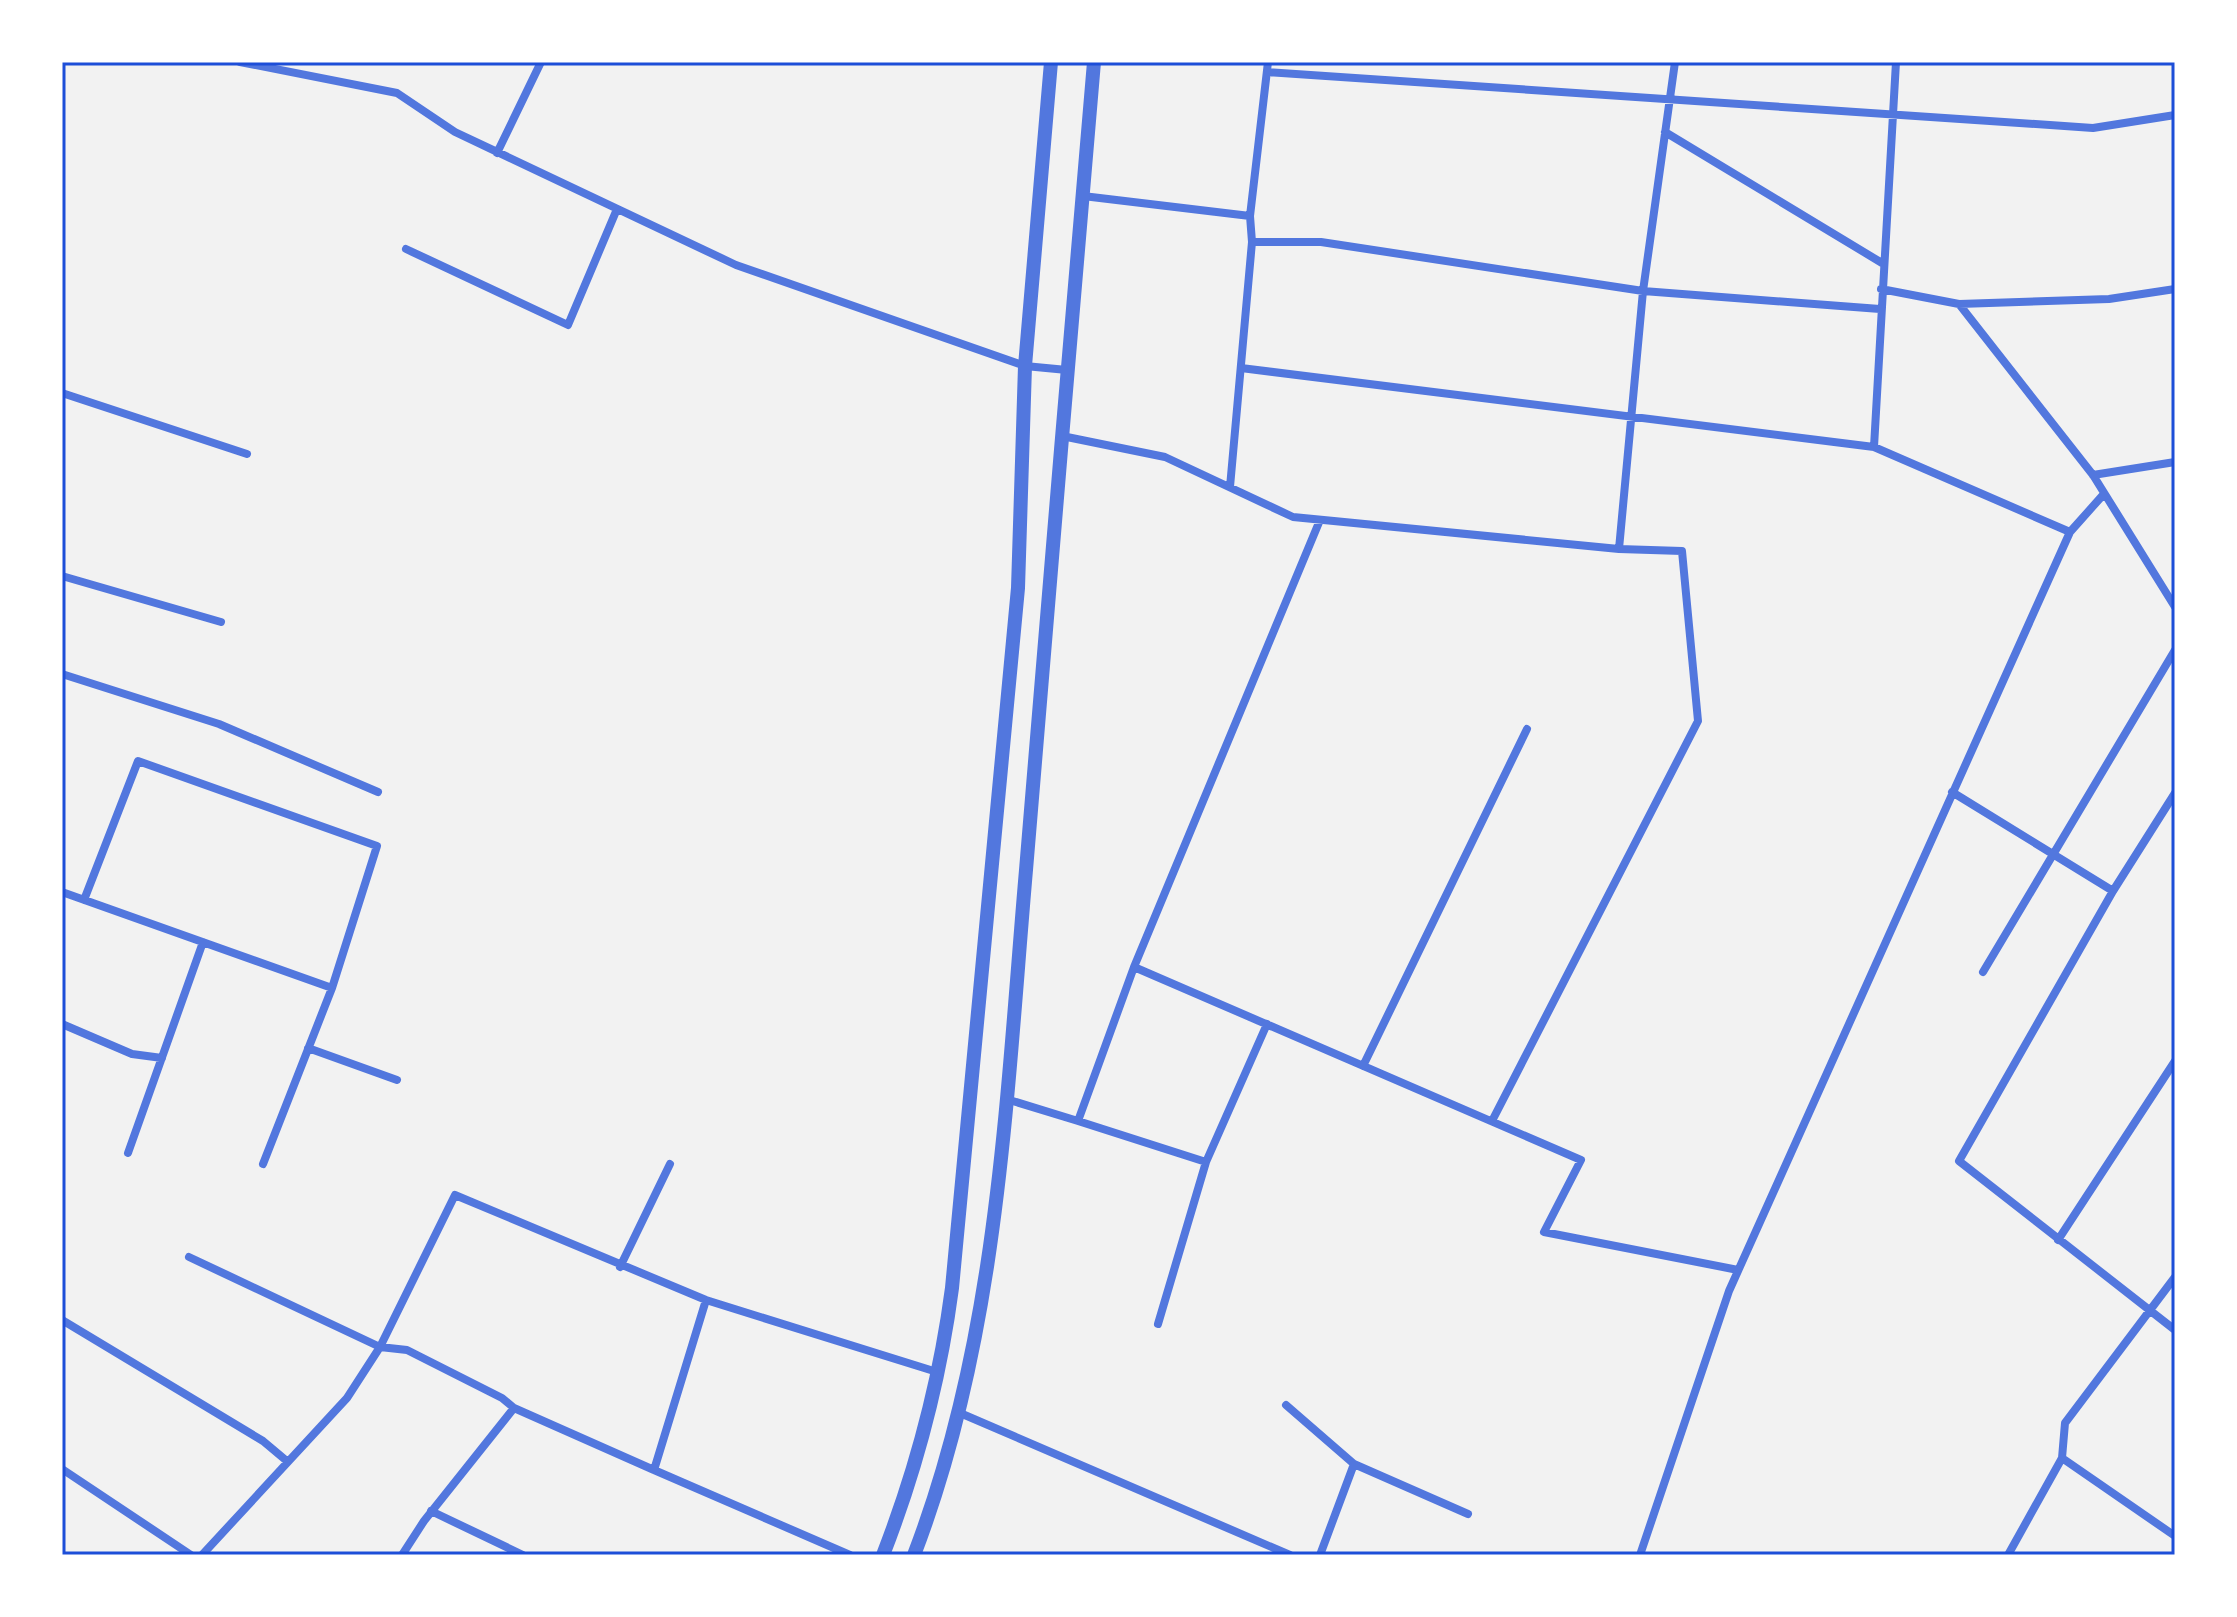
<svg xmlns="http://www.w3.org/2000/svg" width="2237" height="1617" font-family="'Alegreya Sans',sans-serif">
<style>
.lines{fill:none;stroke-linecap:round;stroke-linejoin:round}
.minor{stroke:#5277de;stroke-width:8}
.tertiary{stroke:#5277de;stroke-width:14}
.neatline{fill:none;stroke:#1d4ed8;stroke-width:3}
</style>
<rect width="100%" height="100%" fill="#f2f2f2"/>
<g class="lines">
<path class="minor" d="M240,62l157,31 58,39 281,133 289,101 42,4
M1267,72l826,56 82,-13
M1665,132l217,131
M497,153l44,-91
M1083,196l167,20 2,26h69l322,49 237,18
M1250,216l18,-154
M406,249l162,76 49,-116
M1881,289l78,15 134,171 82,132
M1959,304l150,-5 66,-10
M1241,368l633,79 22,-385
M62,393l185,61
M1062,436l103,21 128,60 326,32 24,-258 32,-229
M1874,447l196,85 33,-37
M2093,475l82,-13
M1230,487l22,-245
M62,576l159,46
M62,674l157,50 159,68
M1952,792l161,99
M2175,793l-62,98 -154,270 216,169
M62,892l270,96
M84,900l54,-139 239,85 -45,142 -69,176
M1134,967l186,-447
M1983,972l192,-322
M62,1024l70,30 30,4
M308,1048l89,32
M1363,1066l164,-337
M1006,1099l72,22 56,-154 447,193 -37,72 194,38
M1078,1121l128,41
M1492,1121l206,-400 -16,-170 -63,-2
M128,1153l75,-211
M2058,1240l117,-179
M189,1257l191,90 27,3 95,48 12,10 140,62 52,-170
M620,1267l50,-103
M62,1320l201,121 25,21
M1158,1324l48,-162 61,-138
M1286,1405l68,59 114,50
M960,1413l330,142
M2062,1458l113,78
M62,1469l129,86
M654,1470l196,85
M431,1511l92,44
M202,1555l145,-157 33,-51 75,-152 251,105 231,72
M402,1555l22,-34 90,-113
M1320,1555l34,-91
M1640,1555l89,-264 341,-759
M2008,1555l54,-97 3,-35 110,-146"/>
<path class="tertiary" d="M883,1555c33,-85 57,-176 69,-267l66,-700 7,-222 26,-304
M914,1555c84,-219 92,-454 112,-685 22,-269 45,-539 68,-808"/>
</g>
<rect width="2237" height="1617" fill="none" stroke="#ffffff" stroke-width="128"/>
<rect x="64" y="64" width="2109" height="1489" class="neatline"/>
</svg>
